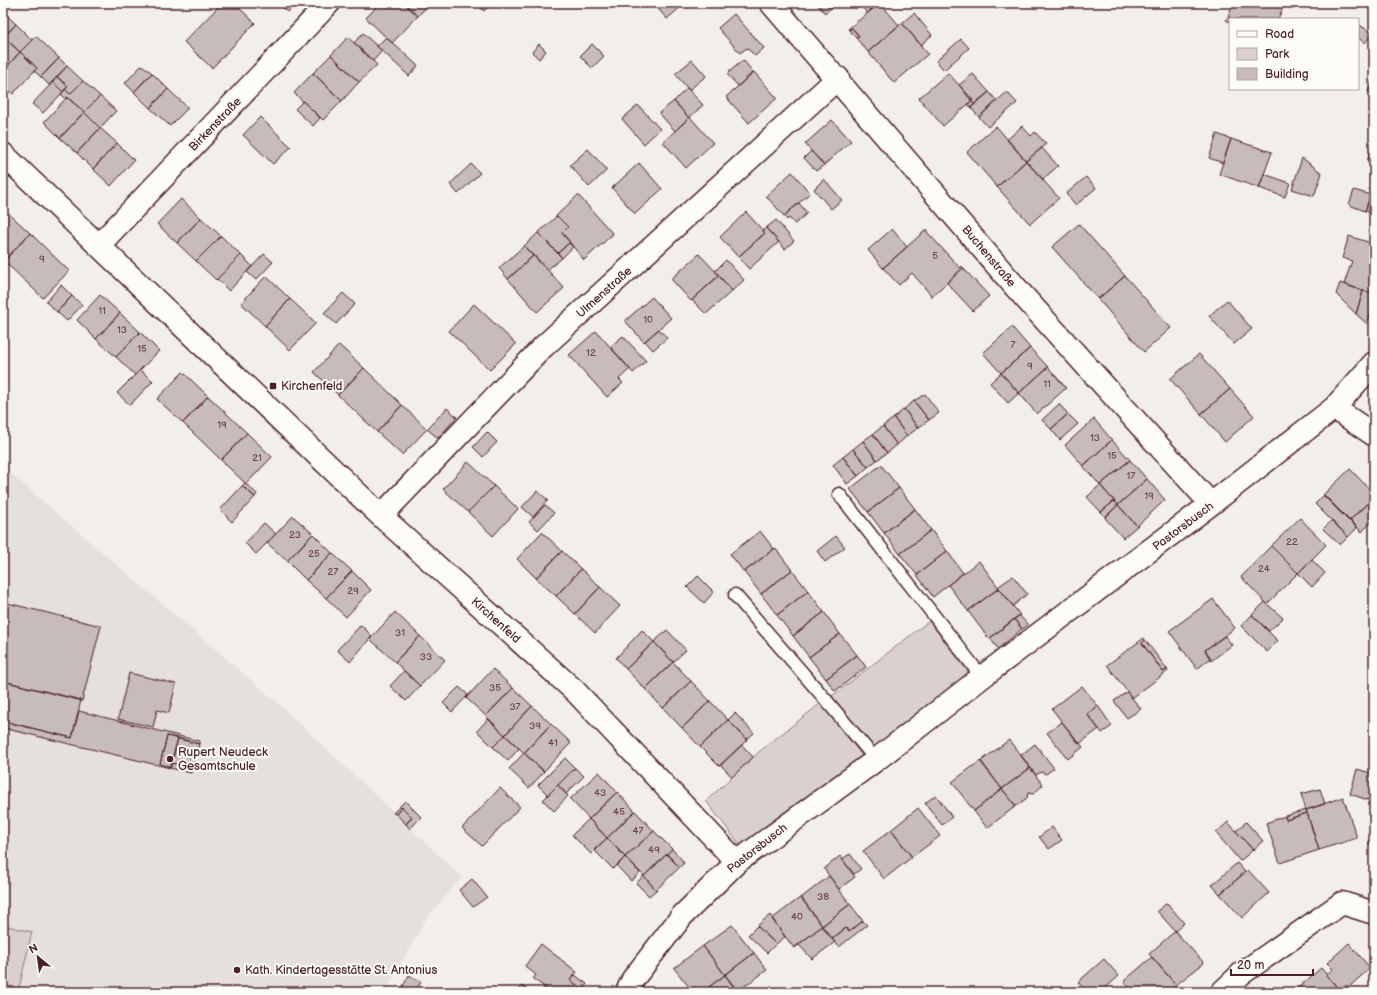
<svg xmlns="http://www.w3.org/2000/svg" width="1377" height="995" font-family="'Balsamiq Sans',sans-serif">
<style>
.built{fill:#e5dfdd}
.green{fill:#d9d0cf;stroke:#92787d}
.building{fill:#c8bbbb;stroke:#4a1f2b}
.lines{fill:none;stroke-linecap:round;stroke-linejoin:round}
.service-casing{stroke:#4a1f2b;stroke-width:15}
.minor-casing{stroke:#4a1f2b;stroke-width:25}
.service{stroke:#fdfcf7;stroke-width:12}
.minor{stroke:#fdfcf7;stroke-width:22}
.poi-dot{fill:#4a1f2b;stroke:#fdfcf7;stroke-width:1.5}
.labels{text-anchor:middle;stroke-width:4;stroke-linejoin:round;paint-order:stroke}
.number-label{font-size:10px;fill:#6a464f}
.street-label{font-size:12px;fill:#4a1f2b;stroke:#fdfcf7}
.poi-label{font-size:12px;fill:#4a1f2b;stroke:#fdfcf7;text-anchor:start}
</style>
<rect width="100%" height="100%" fill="#f2efeb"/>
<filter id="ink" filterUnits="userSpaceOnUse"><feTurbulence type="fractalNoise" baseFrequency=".025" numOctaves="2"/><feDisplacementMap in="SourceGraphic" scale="8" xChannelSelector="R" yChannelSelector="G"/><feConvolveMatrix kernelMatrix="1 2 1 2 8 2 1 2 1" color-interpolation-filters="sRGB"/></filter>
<g filter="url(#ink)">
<path class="built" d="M3,467l277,238 182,172 -36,42 -41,73h-382z"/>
<path class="green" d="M929,621l42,55 -97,72 -42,-52z
M821,703l42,54 -113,87 -10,1 -34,-44 54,-50z
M3,925l29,7 -14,60h-15z"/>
<path class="building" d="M222,3h12l21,20 -43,45 -28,-26z
M278,3h19l-9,9z
M380,3h24l14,13 -26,27 -26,-25z
M404,3h26l-12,13z
M476,3h16l-8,8z
M653,3h32l-18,16z
M816,3h21l-12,10z
M865,3h15l-9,7z
M865,3l6,7 -4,3 -8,-9z
M880,3l19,22 -31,27 -12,-14 3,-2 -7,-8 -3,2 -1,-1z
M988,3h14l-7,6z
M1234,3h51l-7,16h-45l-5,-2z
M3,12l13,12 -12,13 -1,-1z
M914,13l18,22 -11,10 -19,-22z
M734,14l30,34 -9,8 -8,-8 -7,5 -22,-25z
M1228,17l5,2h-3v3l-4,-2z
M902,23l26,31 -34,29 -26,-31z
M16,24l16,16 -12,12 -16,-15z
M1358,24l14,9 -7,10 -7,-5z
M852,28l7,8 -3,2 -7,-8z
M363,33l19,18 -9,10 -19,-18z
M36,36l23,22 -18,19 -7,-6 3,-3 -17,-16z
M3,37l17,15 -17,19z
M348,37l29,28 -18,17 -28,-27z
M386,37l32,29 -9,10 -32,-30z
M961,39l8,9 -25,22 -8,-9z
M539,44l7,7 -7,8 -7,-7z
M592,44l12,12 -12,12 -12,-12z
M20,52l17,16 -24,26 -10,-10v-13z
M331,55l28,27 -17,19 -29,-28z
M59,58l8,8 -18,19 -8,-8z
M692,60l14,16 -17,14 -14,-16z
M743,60l10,12 -15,14 -11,-12z
M142,65l10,8 -18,19 -9,-9z
M67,66l16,15 -13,13 -5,-5 3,-3 -11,-9z
M754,72l23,26 -28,25 -23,-26z
M152,73l16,16 -18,19 -16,-16z
M313,73l29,28 -19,19 -29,-27z
M948,73l25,27 -30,26 -24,-28z
M973,74l16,18 -15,12 -15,-19z
M57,77l11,9 -5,6 -10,-10z
M1373,78h1v16l-6,-2z
M83,81l17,15 -16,16 -17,-15 -1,2 -5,-5 4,-5 5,5z
M53,82l10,10 -20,21 -11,-9z
M687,88l16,17 -14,13 -15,-17z
M168,89l20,19 -18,18 -20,-18z
M989,92l8,9 -18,16 -8,-9z
M1007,92l10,11 -29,24 -9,-10z
M100,96l16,15 -16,17 -16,-16z
M67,97l17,15 -24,26 -16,-16z
M303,101l17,17 -7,8 -18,-17z
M674,101l15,17 -14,13 -16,-18z
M971,101l3,3 -3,4 -3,-4z
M638,105l22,24 -16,15 -22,-25z
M84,112l16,16 -23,25 -17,-15z
M260,117l31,30 -18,17 -30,-29z
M690,117l23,26 -27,25 -23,-26z
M832,120l19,21 -27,24 -19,-21z
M996,126l30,35 -29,26 -30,-35z
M1022,126l9,10 4,-4 11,12 -20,17 -19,-21z
M100,128l17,15 -24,26 -16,-16z
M1217,134l14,5 -8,24 -14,-5z
M1231,139l41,13 -13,36 -40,-14z
M1374,139v25l-7,-2z
M117,143l17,17 -23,26 -18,-17z
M1042,148l16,18 -15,13 -17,-18z
M588,149l19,21 -18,17 -19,-22z
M811,151l13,14 -8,6 -12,-13z
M1302,158l20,15 -8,23 -22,-7z
M1026,161l33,37 -29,26 -33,-37z
M639,163l23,26 -27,25 -23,-26z
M471,164l9,9 -22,21 -8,-10z
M792,172l18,21 -26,23 -18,-20z
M1264,174l26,9 -5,14 -26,-9z
M1086,177l10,11 -20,17 -10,-11z
M824,179l18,21 -11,9 -17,-20z
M1374,185v28l-9,-2z
M1354,190l17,5 -6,16 -16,-6z
M578,195l35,39 -29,26 -22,-27 6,-6 -11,-11 -2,1z
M181,199l20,19 -24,25 -20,-19z
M799,203l8,10 -12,11 -6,-6 -2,2 -3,-4z
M3,208l27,25 -26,28 -1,-1z
M746,212l19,21 -27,24 -18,-20z
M557,216l11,11 -6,6 8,9 -12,11 -20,-20z
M201,218l20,18 -25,25 -19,-18z
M776,220l18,21 -9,8 -19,-21z
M1079,224l46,52 -27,23 -46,-52z
M766,228l13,14 -30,27 -11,-12 27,-24 -2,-2z
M892,229l15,18 -24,21 -15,-18z
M927,229v3l33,36 2,-2 1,2 -32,29v-2l-19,-22 -13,12 -16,-17z
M30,233l39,38 -26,27 -39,-37z
M538,233l24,25 -15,12 -23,-24z
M221,236l20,19 -25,25 -20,-19z
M1349,236l25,8v50l-30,-10 8,-23 -10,-3z
M569,243l4,4 -11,11 -4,-5z
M524,246l9,10 -25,23 -9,-11z
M264,254l9,8 -17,18 -9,-8z
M699,254l20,21 -28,26 -20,-22z
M241,255l11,11 -23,25 -12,-12z
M534,255l30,33 -27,24 -29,-33z
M726,260l18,20 -12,11 -17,-20z
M963,268l26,28 -16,15 -26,-28z
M266,276l24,23 -25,27 -24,-23z
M719,276l13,15 -26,23 -14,-14z
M1125,276l46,52 -27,24 -46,-53z
M1340,283l23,8 -7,23 -20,-20z
M61,285l11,11 -15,16 -11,-10z
M1363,291l11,3v11l-7,19 -11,-10z
M343,293l12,11 -19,20 -12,-11z
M100,295l20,18 -24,26 -19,-19z
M72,296l10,9 -15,16 -10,-9z
M652,297l19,21 -27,24 -19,-21z
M290,299l26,24 -26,27 -25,-24z
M1227,300l25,29 -18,15 -25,-28z
M474,304l42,40 -26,26 -41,-39z
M120,313l20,19 -24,25 -20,-18z
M1012,327l18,21 -29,25 -18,-20z
M659,329l8,9 -14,12 -8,-9z
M596,331l34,38 -11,10 4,4 -16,14 -38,-42z
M140,332l19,19 -24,24 -19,-18z
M623,336l23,25 -13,12 -23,-26z
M339,345l25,23 -26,27 -24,-23z
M1030,348l18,19 -29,26 -18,-20z
M1199,354l31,35 -29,25 -31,-35z
M1048,367l18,21 -29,26 -18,-21z
M364,368l38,37 -25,27 -39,-37z
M140,370l13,11 -23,24 -13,-12z
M183,372l25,24 -25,27 -26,-24z
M1001,373l18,20 -11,10 -18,-20z
M1230,389l24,27 -29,26 -24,-28z
M925,394l14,19 -10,7 -15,-19z
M208,396l39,37 -26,27 -38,-37z
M914,401l15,19 -11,8 -14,-19z
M1059,404l9,10 -17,15 -9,-9z
M402,405l25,24 -25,26 -25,-23z
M447,408l10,9 -19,21 -11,-9z
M904,409l14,19 -11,8 -13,-18z
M1068,414l10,10 -18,16 -9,-11z
M894,418l13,18 -10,9 -14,-19z
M1094,419l18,21 -29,26 -18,-21z
M883,426l14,19 -10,8 -14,-19z
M487,432l10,10 -14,15 -10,-10z
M247,433l25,24 -26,27 -25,-24z
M873,434l14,19 -10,7 -14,-19z
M1112,440l18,20 -30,25 -17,-19z
M863,441l14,19 -9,7 -15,-18z
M853,449l15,18 -10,9 -15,-19z
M843,457l15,19 -11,8 -14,-19z
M1130,460l17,19 -29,26 -18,-20z
M468,462l26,24 -26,26 -25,-23z
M881,465l18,23 -31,24 -18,-23z
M1350,469l24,25v3l-25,24 -26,-26z
M1147,479l18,21 -28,26 -19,-21z
M245,483l12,11 -2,3 -13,-11z
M1100,485l14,16 -13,11 -14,-15z
M242,486l13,11 -23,25 -12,-12z
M494,486l24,23 -25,27 -25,-24z
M899,488l16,21 -31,24 -16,-21z
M537,491l11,9 -15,17 -11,-10z
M1324,495l33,33 -9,9 -33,-33z
M1374,497v22l-12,13 -12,-12z
M1114,501l4,4 -13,12 -4,-5z
M545,505l9,8 -16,17 -9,-8z
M1118,505l19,21 -14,12 -18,-20z
M915,509l16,21 -31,24 -16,-21z
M293,516l20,18 -26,27 -20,-18z
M1300,518l26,27 -28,28 -27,-27z
M1332,520l16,17 -8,8 -17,-16z
M264,523l12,11 -20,20 -11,-11z
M931,530l16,21 -30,24 -17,-21z
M760,531l14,18 -30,23 -14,-18z
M542,532l20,19 -26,27 -19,-19z
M313,534l19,19 -26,27 -19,-19z
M836,536l9,11 -20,15 -8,-11z
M1271,546l27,27 -31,31 -26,-27z
M775,548l17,22 -31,24 -17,-22z
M562,551l19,18 -25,27 -20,-18z
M947,551l16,22 -30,24 -16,-22z
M332,553l20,18 -26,27 -20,-18z
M1312,560l13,13 -13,14 -14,-14z
M979,561l20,27 -31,23 -20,-26z
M581,569l19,18 -25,27 -19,-18z
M792,570l16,21 -31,24 -16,-21z
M352,571l19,19 -25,27 -20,-19z
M698,576l16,16 -10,11 -17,-16z
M1013,576l14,18 -14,12 -15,-19z
M600,587l20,19 -25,27 -20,-19z
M999,588l21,27 -31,24 -21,-28z
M808,591l16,21 -31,24 -16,-21z
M1213,599l22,29 -30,22 6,8 -14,11 -28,-38z
M3,602l98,24 -19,75 -79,-20z
M1265,602l18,16 -14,13 -17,-16z
M395,612l25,24 -25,26 -25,-23z
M824,612l16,22 -31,23 -16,-21z
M1019,615l9,10 -6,4 -8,-10z
M1252,615l26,26 -11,11 -26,-26z
M1014,619l8,10 -24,20 -8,-11z
M361,625l11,11 -22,26 -13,-12z
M642,630l12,12 -28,27 -10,-11z
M667,630l19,20 -13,12 -19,-20z
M840,634l17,21 -31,24 -17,-22z
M420,636l25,24 -25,26 -25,-24z
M1225,636l7,9 -21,16 -6,-11z
M1144,638l1,2 -3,3 21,29 4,-3 1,2 -36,27 -25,-33z
M1145,640l22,29 -4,3 -21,-29z
M654,642l19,20 -28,27 -19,-20z
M857,655l9,12 -31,24 -9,-12z
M673,662l18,19 -28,27 -18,-19z
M493,669l20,19 -27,28 -20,-18z
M404,671l16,15 -14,15 -16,-15z
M129,673l47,11 -7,29 -12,-3 -4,17 -35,-8z
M3,681l78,19 -9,38 -69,-17z
M691,681l19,20 -28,27 -19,-20z
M1082,686l16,20 -11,8 12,15 -20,15 -27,-35z
M459,687l9,8 -16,17 -9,-9z
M513,688l19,18 -27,29 -19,-19z
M1127,692l14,17 -14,9 -13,-17z
M710,701l18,19 -28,27 -18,-19z
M532,706l19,18 -27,29 -19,-18z
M1098,706l14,20 -10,7 -15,-19z
M79,711l120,30v3l-32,-8 -7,28 11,3v-4l21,5 -1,5 -188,-45v-7l69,17z
M735,713l19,20 -7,6 -19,-19z
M488,719l17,16 -12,12 -16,-16z
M728,720l19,20 -28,26 -19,-19z
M1062,722l21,25 -15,12 -21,-26z
M551,724l20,19 -27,28 -20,-18z
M505,735l14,13 -11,13 -15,-14z
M167,736l11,2 -7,29 -11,-3z
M178,738l21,6 -7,24 -21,-5z
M1009,740l21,28 -28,21 -21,-28z
M1035,744l19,24 -8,6 -5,-2 -5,3 -15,-20z
M742,745l11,12 -21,20 -11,-12z
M524,753l20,19 -15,16 -20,-19z
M565,758l10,10 -27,27 -10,-10z
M980,761l22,28 -28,22 -22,-29z
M575,768l9,8 -18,18 -8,-9z
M1030,768l13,17 -10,9 -5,-1 -1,5 -11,8 -14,-17z
M1357,769l17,5v28l-24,-8z
M599,772l18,20 -28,27 -19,-20z
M558,785l10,11 -14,15 -11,-11z
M500,788l20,19 -38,39 -20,-18z
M1002,789l14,17 -29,22 -13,-17z
M1320,789l5,15 -19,6 -5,-16z
M617,792l18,19 -28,27 -18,-19z
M936,795l16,22 -10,8 -17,-22z
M1343,797l14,41 -38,12 -13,-40z
M405,801l16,16 -11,12 -4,-5 6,-7 -10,-10 -6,7 -3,-1z
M402,807l10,10 -6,7 -10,-10z
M918,808l22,28 -28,21 -21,-27z
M1306,810l1,3 -21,7 -1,-4z
M635,811l19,20 -29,26 -18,-19z
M1307,813l12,37 -39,13 -14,-40 19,-7 1,4z
M589,819l18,19 -16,16 -19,-19z
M1228,822l25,28 -13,11 -24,-28z
M1246,822l17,19 -10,9 -17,-19z
M1374,826v19l-5,-1z
M1052,827l10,13 -13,9 -10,-12z
M891,830l21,27 -28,22 -21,-28z
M654,831l18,18 -28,27 -19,-19z
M607,838l18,19 -12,12 -19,-19z
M672,849l11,12 -5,5 -11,-12z
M667,854l11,12 5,-5 1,2 -28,27 -12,-14z
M850,854l11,15 -7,5 -12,-15z
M840,856l15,21 -16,12 -15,-20z
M625,857l15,16 -9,8 -14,-15z
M1237,863l8,9 -25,22 -8,-9z
M1248,870l21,23 -27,25 -22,-24z
M644,876l12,14 -7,6 -13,-13z
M829,876l21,28 -28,22 -21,-28z
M472,879l15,18 -14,10 -14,-17z
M801,897l21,29 -28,22 -22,-29z
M1167,903l17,20 -9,8 -18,-20z
M850,904l13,17 -14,11 -3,-4 -14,11 -10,-13z
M770,915l15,22 -9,7 -19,-18z
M863,921l4,4 -28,22 -7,-8 14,-11 3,4z
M732,925l22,28 -29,22 -22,-29z
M757,926l19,18 -9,9 -19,-18z
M822,926l13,16 -23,17 -13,-14 -5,3z
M1175,931l29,32 -28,22 -27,-31z
M1349,943l21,25 -21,19 -2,-2 -7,6 -14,-16 7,-6 -6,-6z
M541,944l36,28 -7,8 13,10 -1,2h-30l-19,-13 3,-4 -11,-9z
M703,946l22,29 -23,17h-9l-19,-24z
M754,953l13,17 -29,21 -13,-16z
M1152,957l24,28 -8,7h-34l-10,-11z
M1104,959l15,17 -18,16h-14l-9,-10z
M1321,968l20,24h-48z
M409,975l12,7 -6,10h-15z
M575,975l12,9 -4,6 -13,-10z
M725,975l12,17h-35z
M522,986l7,5v1h-11z
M544,987l8,5h-11z"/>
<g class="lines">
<defs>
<path id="service" d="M839,494l143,183
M735,595l91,105 50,60"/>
<path id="minor" d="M771,3l247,287 193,214
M3,154l378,362 194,175 162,171
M99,245l230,-242
M1334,408l40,27
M381,516l162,-169 295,-269
M627,992l6,-13 49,-63 55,-54 139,-102 106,-83 229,-173 123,-96 40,-45
M1222,992l19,-18 101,-71 32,10"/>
</defs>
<use href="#service" class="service-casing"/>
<use href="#minor" class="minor-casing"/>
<use href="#service" class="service"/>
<use href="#minor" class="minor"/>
</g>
</g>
<g class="poi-dot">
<rect x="269" y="382" width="8" height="8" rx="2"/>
<circle cx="170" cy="759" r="4"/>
<circle cx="237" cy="970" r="4"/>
</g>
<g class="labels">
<g class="number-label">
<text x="935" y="259">5</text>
<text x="42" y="262">9</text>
<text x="102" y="314">11</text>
<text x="648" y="323">10</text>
<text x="122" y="333">13</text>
<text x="1013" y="348">7</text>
<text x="142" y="352">15</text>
<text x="591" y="356">12</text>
<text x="1030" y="369">9</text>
<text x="1047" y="387">11</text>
<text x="222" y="428">19</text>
<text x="1095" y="441">13</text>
<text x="1112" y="459">15</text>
<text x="257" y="461">21</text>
<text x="1131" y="479">17</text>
<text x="1149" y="499">19</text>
<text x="295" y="538">23</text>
<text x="1292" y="545">22</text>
<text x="314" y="557">25</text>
<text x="1264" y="572">24</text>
<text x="333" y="575">27</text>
<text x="353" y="594">29</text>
<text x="400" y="636">31</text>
<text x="426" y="660">33</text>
<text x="495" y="691">35</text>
<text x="515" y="710">37</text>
<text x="535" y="729">39</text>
<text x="553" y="746">41</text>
<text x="600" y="796">43</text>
<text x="619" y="815">45</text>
<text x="638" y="834">47</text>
<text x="654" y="853">49</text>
<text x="823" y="900">38</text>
<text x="797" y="920">40</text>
</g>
<g class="street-label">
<text transform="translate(215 124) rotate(-46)" y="4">Birkenstraße</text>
<text transform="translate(989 256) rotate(50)" y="4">Buchenstraße</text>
<text transform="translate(604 292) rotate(-42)" y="4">Ulmenstraße</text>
<text transform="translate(1183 526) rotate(-37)" y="4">Pastorsbusch</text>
<text transform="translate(496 620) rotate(42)" y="4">Kirchenfeld</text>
<text transform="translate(757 848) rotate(-38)" y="4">Pastorsbusch</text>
</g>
<g class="poi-label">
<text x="281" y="390">Kirchenfeld</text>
<text x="178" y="756">Rupert Neudeck<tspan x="178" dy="14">Gesamtschule</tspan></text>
<text x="245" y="974">Kath. Kindertagesstätte St. Antonius</text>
</g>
</g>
<rect width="1377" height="995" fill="none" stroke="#fdfcf7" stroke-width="16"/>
<rect x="8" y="8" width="1361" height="979" fill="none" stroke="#4a1f2b" stroke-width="1.5" filter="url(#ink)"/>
<rect x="1229" y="18" width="130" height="72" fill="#fdfcf7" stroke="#b5a4a5"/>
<rect x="1237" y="31" width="20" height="6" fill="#fdfcf7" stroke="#b5a4a5"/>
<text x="1265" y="38" font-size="12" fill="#4a1f2b">Road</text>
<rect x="1237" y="48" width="20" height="12" fill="#d9d0cf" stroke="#b5a4a5"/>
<text x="1265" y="58" font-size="12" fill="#4a1f2b">Park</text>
<rect x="1237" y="68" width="20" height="12" fill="#c8bbbb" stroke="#b5a4a5"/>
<text x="1265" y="78" font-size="12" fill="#4a1f2b">Building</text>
<g transform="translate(38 957) rotate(331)" stroke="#fdfcf7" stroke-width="3" paint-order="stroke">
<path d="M0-3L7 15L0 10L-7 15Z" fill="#4a1f2b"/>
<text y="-6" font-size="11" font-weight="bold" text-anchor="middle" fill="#4a1f2b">N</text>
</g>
<path d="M1231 969v6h82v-6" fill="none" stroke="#4a1f2b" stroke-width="2"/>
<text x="1237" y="969" font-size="12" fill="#4a1f2b" stroke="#fdfcf7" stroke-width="3" paint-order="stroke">20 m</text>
</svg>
